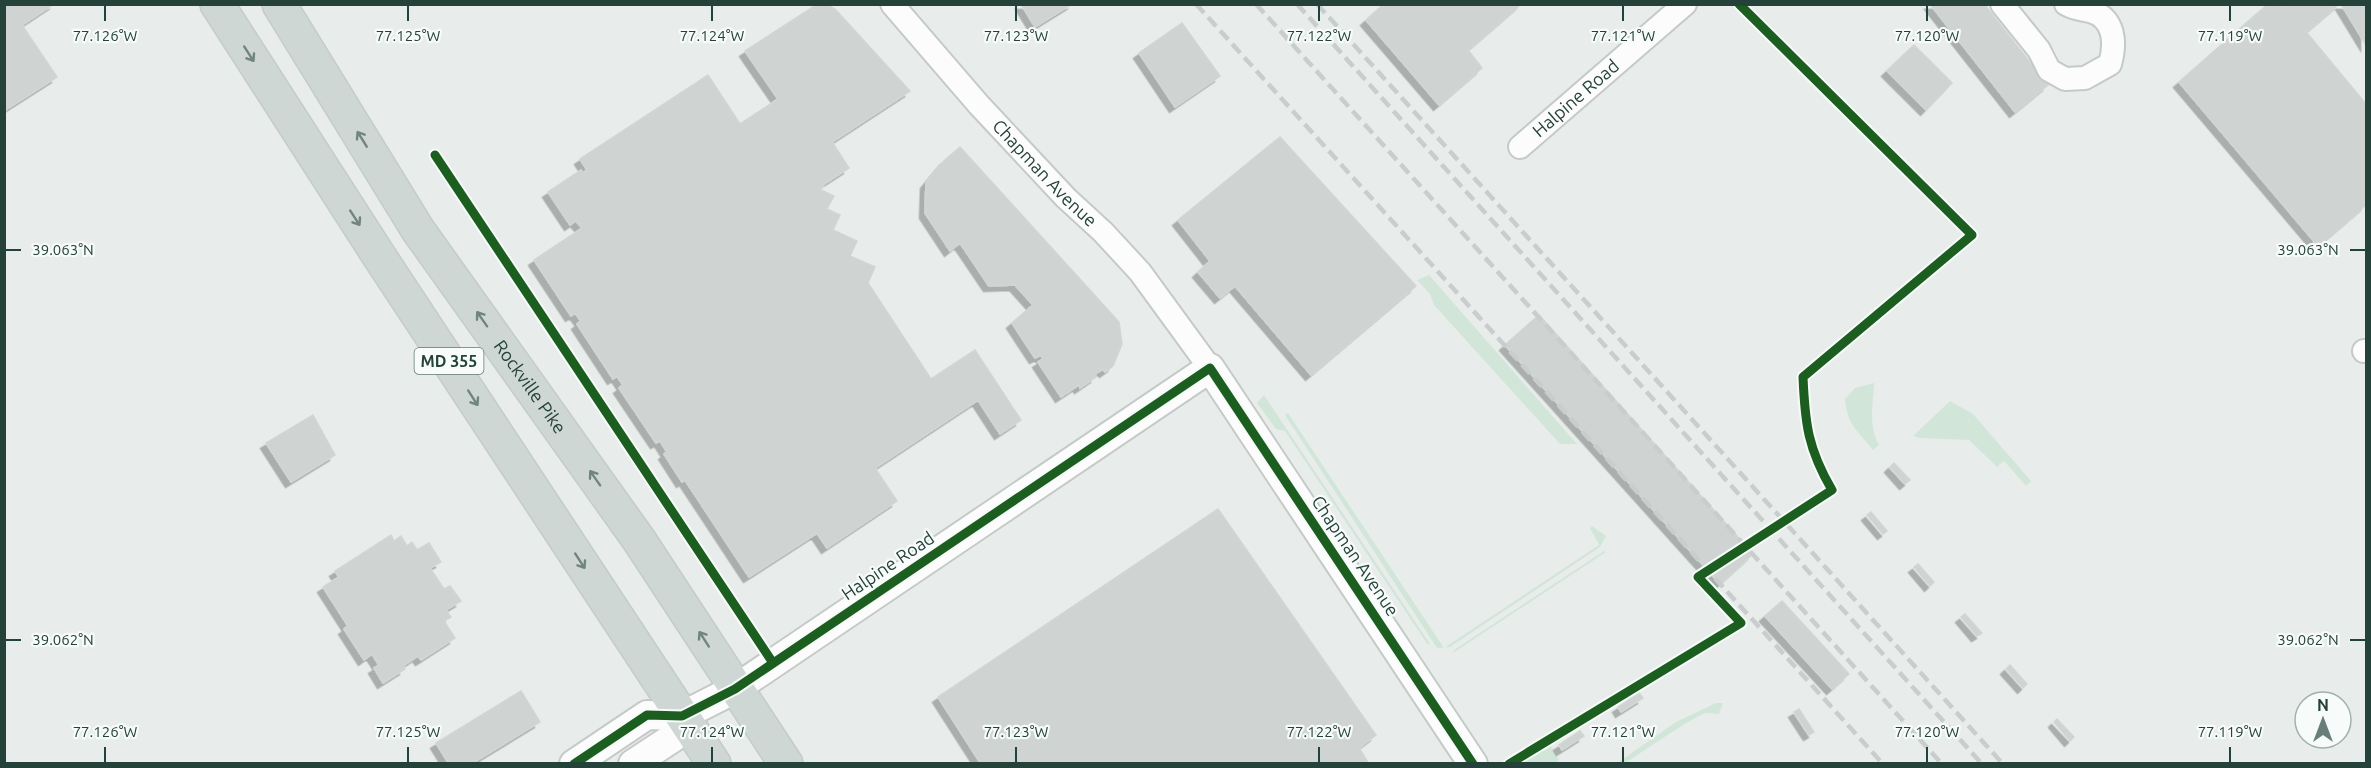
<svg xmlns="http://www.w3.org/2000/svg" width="2371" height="768" font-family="Ubuntu,sans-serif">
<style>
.green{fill:#d1e6d8}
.building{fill:#cfd4d2;stroke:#d1d6d4;stroke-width:1.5;filter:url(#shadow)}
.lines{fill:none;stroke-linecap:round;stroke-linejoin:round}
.minor-casing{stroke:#c5cac8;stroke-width:26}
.tertiary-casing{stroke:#c5cac8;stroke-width:32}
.primary-casing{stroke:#c3ccc9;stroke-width:36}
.minor{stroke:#fcfcfc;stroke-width:22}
.tertiary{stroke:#fcfcfc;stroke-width:28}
.primary{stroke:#cfd7d5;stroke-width:33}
.rail{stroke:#c9cdcc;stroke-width:4.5;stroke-dasharray:12 6;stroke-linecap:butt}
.cycleway-casing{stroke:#f7fbf9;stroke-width:13}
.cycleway{stroke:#1b5e20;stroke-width:9}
.oneway{stroke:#718580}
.ticks{fill:none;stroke:#24423a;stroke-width:2}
.labels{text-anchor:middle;stroke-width:4.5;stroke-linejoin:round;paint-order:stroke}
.shield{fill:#f7fbf9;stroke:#637a73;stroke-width:1.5}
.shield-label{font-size:16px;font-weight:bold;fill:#24423a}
.street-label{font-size:18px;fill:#24423a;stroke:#f7fbf9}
.ticks-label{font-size:15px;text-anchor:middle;fill:#24423a;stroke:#f7fbf9;stroke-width:4.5;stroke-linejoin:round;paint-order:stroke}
</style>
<defs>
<filter id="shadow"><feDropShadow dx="-5.5" dy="5.5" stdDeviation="0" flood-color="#0004"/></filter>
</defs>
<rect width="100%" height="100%" fill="#e8edeb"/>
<path class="green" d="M1429,275l148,169h-17l-126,-139 -4,-11 -13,-14z
M1874,383c-1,21 -6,43 5,62l-6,5c-15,-19 -26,-25 -28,-51l10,-11z
M1264,395l166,249 -2,1 -143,-214 -9,-2 -19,-26z
M1950,401l23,13 58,67 -5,5 -22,-25 -7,6 -28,-27 -49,-2 -7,-2z
M1288,413l156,235 155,-103 -9,-17 2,-2 14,10 -6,11 -150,100 -13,1 -152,-233z
M1604,551l2,1 -153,101 1,-3z
M1716,703h7l-4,11 -14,-1 -19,10 -61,40h-8l59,-41z
M1549,743l10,17 -3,3h-38z"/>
<path class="building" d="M4,4h50l-32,21 35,52 -53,34z
M827,4l9,6 74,81 -78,51 17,26 -25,16 -3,6 13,6 -7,13 13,6 -7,15 24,11 -7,15 25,11 -7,16 63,96 44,-29 46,70 -21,14 -22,-34 -103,68 22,33 -70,47 -10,-15 -68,44 -64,-97 -3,2 -18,-28 3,-2 -7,-11 -4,2 -37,-55 4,-3 -6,-9 -4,3 -36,-55 4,-3 -6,-8 -4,3 -37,-56 48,-32 -6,-7 -6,4 -22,-33 33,-22 2,3 4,-3 -7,-11 128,-84 32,49 38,-25 -33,-48 68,-44z
M1021,4h51l-37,23z
M1384,4h137l-53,46 14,18 -43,37 -73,-85z
M1930,4h54l64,81 -33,27z
M2268,4h15l83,100v101l-48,41 -139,-164z
M2283,4h56l-33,28z
M2341,4h25v41z
M1182,23l38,53 -45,31 -36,-54z
M1914,45l38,38 -26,27 -39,-39z
M1280,137l136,149 -105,89 -76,-89 -15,12 -22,-26 12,-11 -32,-41z
M960,147l159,175 3,22 -9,22 -8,6 -2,-3 -8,5 1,3 -16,11 -1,-3 -18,12 -23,-35 5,-3 -2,-4 -6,3 -23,-35 21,-18 -18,-20 -26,1 -29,-43 -10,8 -25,-38 1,-30 19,-23z
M1539,315l214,239 -33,30 -215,-239z
M313,415l22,40 -44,27 -25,-39z
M1894,463l16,17 -5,4 -15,-17z
M1218,509l158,226 -17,13 10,16h-388l-43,-67z
M1871,512l16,19 -4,3 -16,-19z
M391,535l3,6 7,-5 6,10 5,-4 5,8 12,-7 12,19 -11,6 14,21 6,-3 11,15 -15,9 5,7 -7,4 11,17 -34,22 -3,-4 -15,10 2,3 -22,14 -9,-15 5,-3 -7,-11 -8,6 -20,-31 4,-3 -25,-39 16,-10 -4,-6z
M1918,564l16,18 -4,4 -16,-19z
M1782,601l67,73 -17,15 -67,-73z
M1965,614l17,19 -5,3 -16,-19z
M2010,665l17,19 -4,4 -17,-19z
M521,691l19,31 -69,42h-22l-13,-21z
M1639,693l4,5 -22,14 -3,-5z
M1799,709l15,23 -5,3 -15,-23z
M2057,719l17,18 -4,4 -16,-19z
M1580,731l4,5 -22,14 -3,-5z"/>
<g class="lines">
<defs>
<g id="minor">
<path id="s1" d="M892,4l87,101 87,93 37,34 37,40 70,96"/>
<path d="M2002,4l37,46 10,20 16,9 20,-1 25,-14c6,-21 5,-46 -20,-53 -8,-2 -16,-2 -24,-7"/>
<path id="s2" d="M1520,147l165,-143"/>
<path d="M2364,351h2"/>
</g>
<path id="tertiary" d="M574,764l73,-49 35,1 53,-27 475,-321 263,396
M633,764l41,-27 8,-21"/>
<g id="primary">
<path d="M217,4l162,252 335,508"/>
<path id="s3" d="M279,4l139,226 221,310 147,224"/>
</g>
</defs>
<use href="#minor" class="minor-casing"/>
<use href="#tertiary" class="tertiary-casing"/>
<use href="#primary" class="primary-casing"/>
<use href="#minor" class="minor"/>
<use href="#tertiary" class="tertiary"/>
<use href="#primary" class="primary"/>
<path class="rail" d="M1196,4l687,760
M1256,4l686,760
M1297,4l685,760
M1317,4l686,760"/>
<defs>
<path id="cycleway" d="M435,155l338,508
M574,764l73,-49 35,1 53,-27 475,-321 263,396
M1509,764l232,-141 -43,-46 134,-87c-24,-41 -27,-66 -29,-113l169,-142 -233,-231"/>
</defs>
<use href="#cycleway" class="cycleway-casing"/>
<use href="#cycleway" class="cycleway"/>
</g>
<defs><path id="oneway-shaft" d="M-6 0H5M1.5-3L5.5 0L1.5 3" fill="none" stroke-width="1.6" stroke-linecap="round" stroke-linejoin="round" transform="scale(1.5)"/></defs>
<g class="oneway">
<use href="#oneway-shaft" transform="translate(249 54) rotate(57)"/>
<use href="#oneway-shaft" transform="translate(362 139) rotate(-122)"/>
<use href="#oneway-shaft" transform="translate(355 218) rotate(57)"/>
<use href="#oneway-shaft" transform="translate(482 319) rotate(-125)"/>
<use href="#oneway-shaft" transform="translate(473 398) rotate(57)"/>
<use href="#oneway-shaft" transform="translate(595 478) rotate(-125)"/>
<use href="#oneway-shaft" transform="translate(580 561) rotate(57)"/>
<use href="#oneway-shaft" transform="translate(704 639) rotate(-123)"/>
</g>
<path class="ticks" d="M105,6v15M408,6v15M712,6v15M1016,6v15M1319,6v15M1623,6v15M1927,6v15M2230,6v15M6,250h15M2350,250h15M6,640h15M2350,640h15M105,747v15M408,747v15M712,747v15M1016,747v15M1319,747v15M1623,747v15M1927,747v15M2230,747v15"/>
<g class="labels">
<rect class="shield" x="414.5" y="348" width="69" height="26" rx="4.5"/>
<g class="shield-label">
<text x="449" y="367">MD 355</text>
</g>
<g class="street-label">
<text dy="6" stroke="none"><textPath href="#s2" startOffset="74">Halpine Road</textPath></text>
<text dy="6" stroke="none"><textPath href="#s1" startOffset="228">Chapman Avenue</textPath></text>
<text dy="6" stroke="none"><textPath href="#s3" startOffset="458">Rockville Pike</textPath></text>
<text transform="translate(1355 556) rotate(56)" y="6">Chapman Avenue</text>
<text transform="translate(888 566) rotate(-34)" y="6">Halpine Road</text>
</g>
</g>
<g class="ticks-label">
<text x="105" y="41">77.126°W</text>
<text x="408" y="41">77.125°W</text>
<text x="712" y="41">77.124°W</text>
<text x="1016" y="41">77.123°W</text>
<text x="1319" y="41">77.122°W</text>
<text x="1623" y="41">77.121°W</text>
<text x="1927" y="41">77.120°W</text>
<text x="2230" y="41">77.119°W</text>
<text x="63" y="255">39.063°N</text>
<text x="2308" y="255">39.063°N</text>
<text x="63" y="645">39.062°N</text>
<text x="2308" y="645">39.062°N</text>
<text x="105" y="737">77.126°W</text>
<text x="408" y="737">77.125°W</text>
<text x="712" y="737">77.124°W</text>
<text x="1016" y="737">77.123°W</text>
<text x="1319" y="737">77.122°W</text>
<text x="1623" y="737">77.121°W</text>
<text x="1927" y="737">77.120°W</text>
<text x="2230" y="737">77.119°W</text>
</g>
<rect width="2371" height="768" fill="none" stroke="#24423a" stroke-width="12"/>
<g transform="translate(2323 720)"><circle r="28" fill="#f7fbf9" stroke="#a3b1ad" stroke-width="1.5"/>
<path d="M0-4.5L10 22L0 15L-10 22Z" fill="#697e78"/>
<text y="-9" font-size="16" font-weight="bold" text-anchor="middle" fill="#24423a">N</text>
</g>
</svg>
